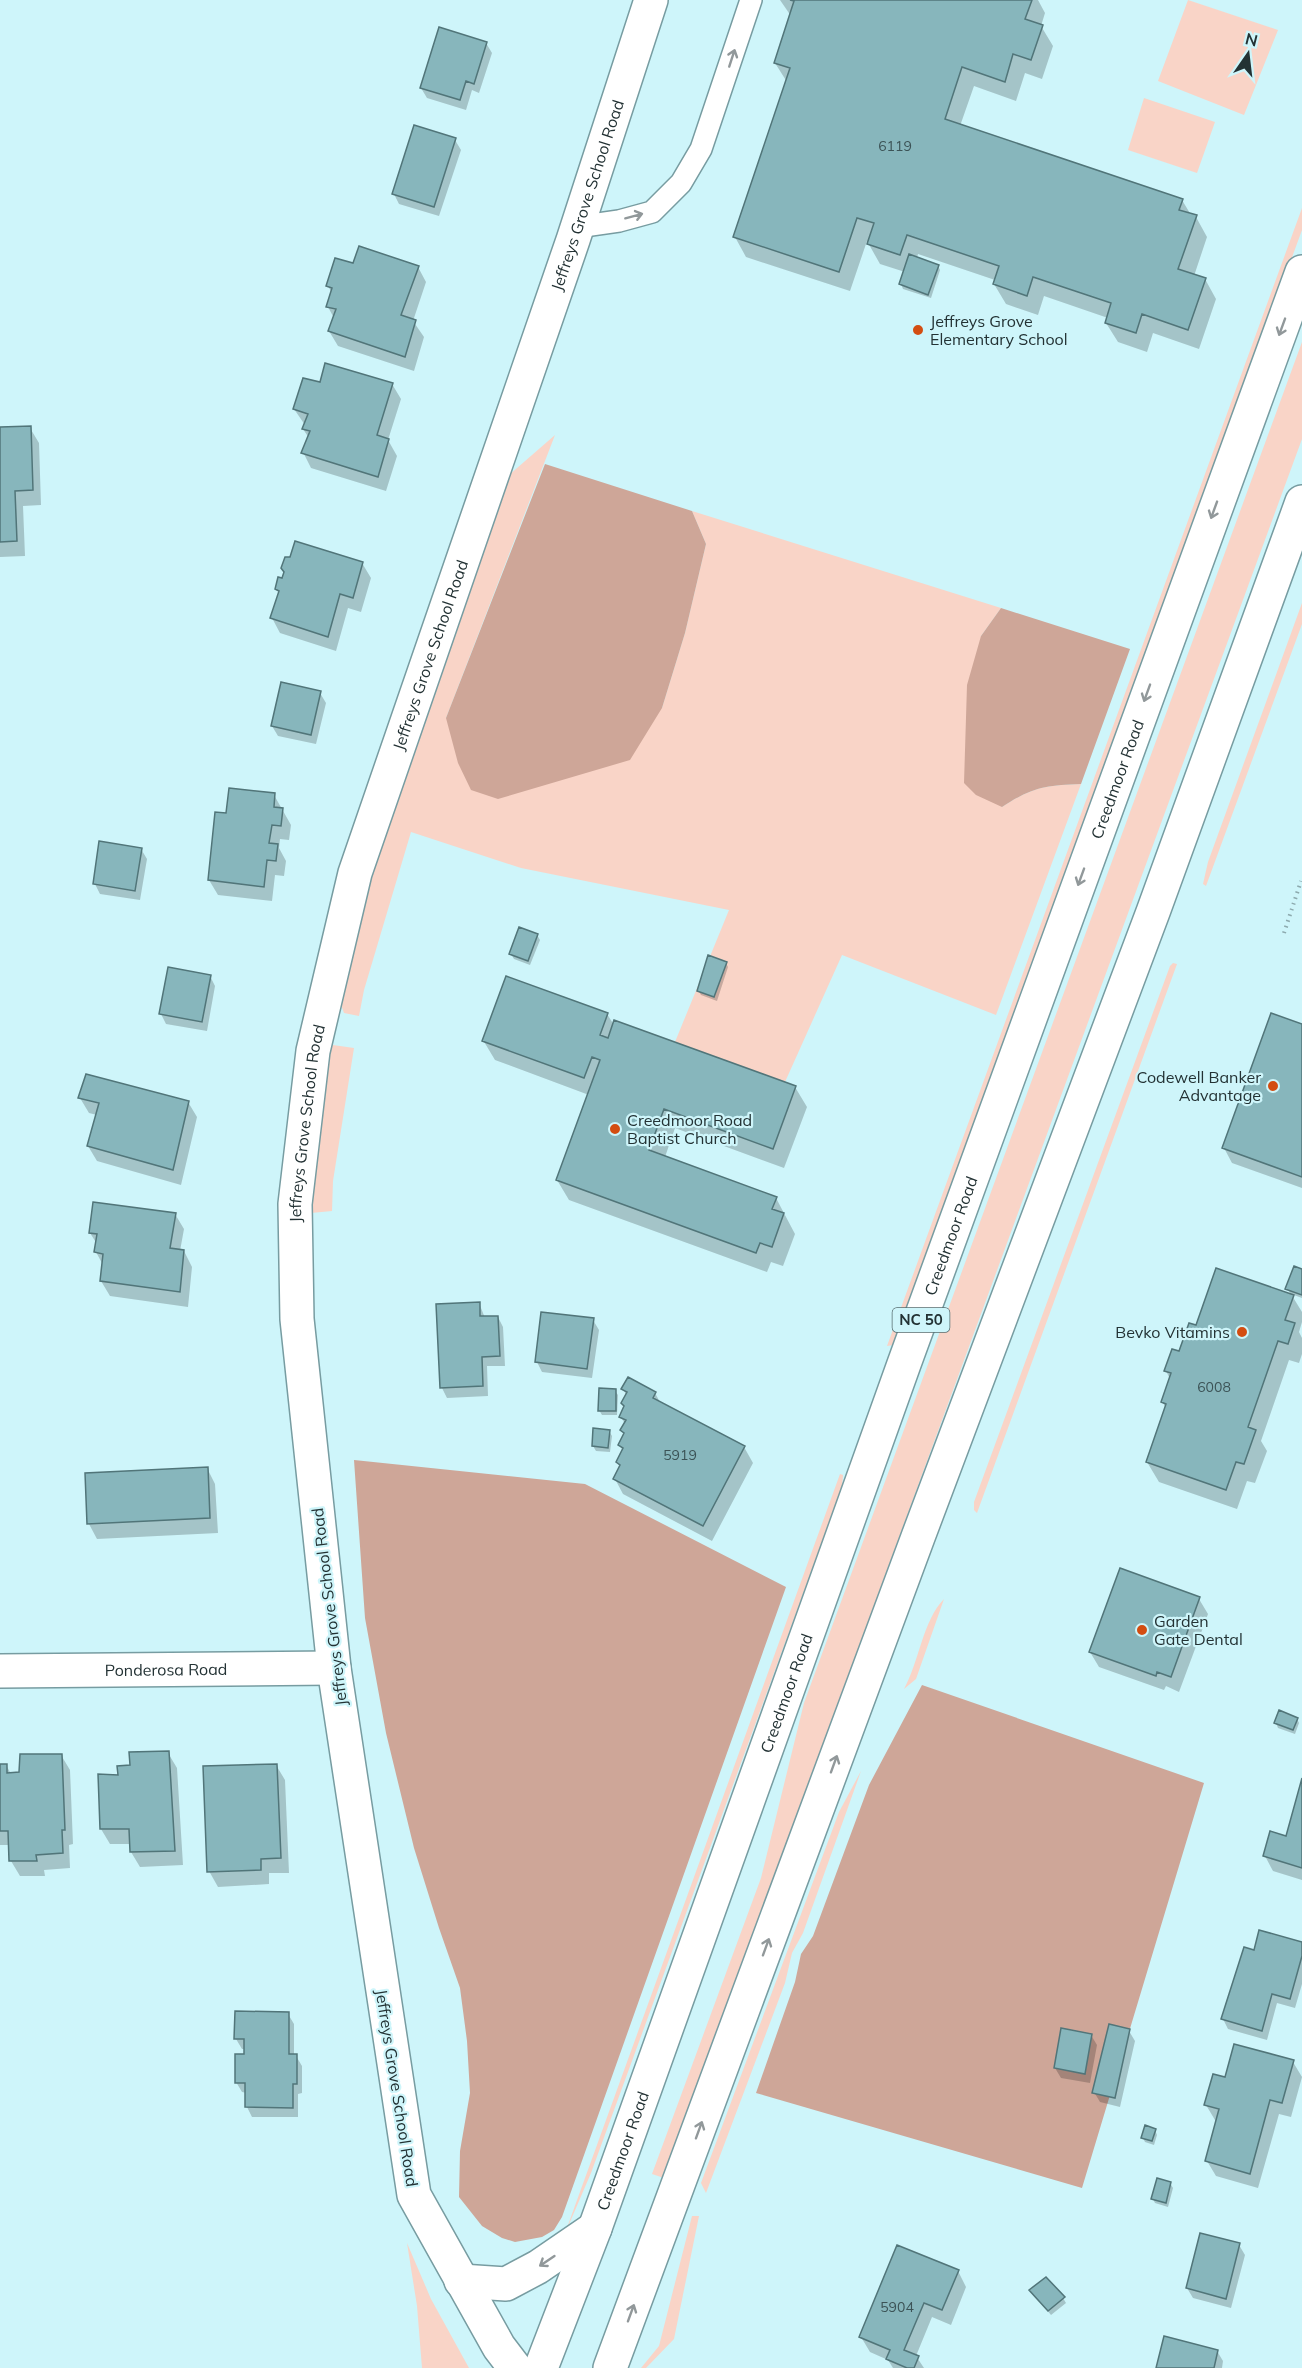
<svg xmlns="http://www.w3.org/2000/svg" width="1302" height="2368" font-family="Mulish,sans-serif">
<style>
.green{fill:#f9d4c7}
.forest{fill:#cea698}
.shadow{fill:#0003}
.building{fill:#87b6bc;stroke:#517579;stroke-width:1.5}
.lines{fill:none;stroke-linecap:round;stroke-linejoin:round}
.lane-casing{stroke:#779ca1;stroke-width:24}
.street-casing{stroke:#779ca1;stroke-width:36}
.primary-casing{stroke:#779ca1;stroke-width:36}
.path{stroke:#8daaae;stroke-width:4;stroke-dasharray:1.5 4.5;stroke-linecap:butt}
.lane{stroke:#fff;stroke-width:21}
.street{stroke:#fff;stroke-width:33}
.primary{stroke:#fff;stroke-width:33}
.oneway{stroke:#91989a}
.poi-dot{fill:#d34d11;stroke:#cef5fa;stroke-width:2}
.labels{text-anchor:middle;stroke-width:4.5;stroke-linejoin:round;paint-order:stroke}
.number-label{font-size:14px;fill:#3c5356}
.shield{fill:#cef5fa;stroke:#566c6f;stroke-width:1.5}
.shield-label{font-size:15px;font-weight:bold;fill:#233234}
.street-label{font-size:16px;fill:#233234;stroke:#cef5fa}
.poi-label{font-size:16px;fill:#233234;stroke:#cef5fa;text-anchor:start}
</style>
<rect width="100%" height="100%" fill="#cef5fa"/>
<path class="green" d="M1188,0l90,30 -34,85 -86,-34z
M1144,98l71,24 -18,51 -69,-23z
M1302,208v22l-408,1115 -7,1z
M1302,342v97l-638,1739 -12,-4 109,-296 43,-175z
M555,435l-109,283 216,-10 23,-75 21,-89 -14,-33 309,97 -20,28 21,171c29,-19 43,-22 79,-23l-85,231 -154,-60 -57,127 -110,-40 54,-132 -208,-42 -110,-36 -47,158 -5,26 -15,-3 -6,-17 20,-74 54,-173 97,-274z
M1302,603v21l-96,262 -3,-2 5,-22z
M1173,963l4,1 -200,549 -3,-3v-8l196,-536z
M333,1045l21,3 -21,133 -1,30 -21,2 14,-152z
M840,1474l3,1 -1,12 -251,686 -27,63z
M944,1599l-28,80 -12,10c15,-27 19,-69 40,-90z
M861,1771l-58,162 -11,20 -7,30 -79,210 -5,-10 138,-371z
M692,2216h7l-25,123 -28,29h-5l18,-22z
M407,2243l24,56 38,69h-47l-5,-62z"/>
<path class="forest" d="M545,464l147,47 14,33 -21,89 -23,75 -32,52 -132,39 -27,-9 -13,-27 -12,-45z
M1001,608l129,41 -49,135c-36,1 -50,4 -79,23l-26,-12 -12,-12 3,-98 14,-49z
M354,1460l231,24 201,103 -224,630 -8,13 -12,7 -27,5 -13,-4 -20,-12 -23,-29 1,-46 10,-58 -3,-52 -7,-53 -21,-60 -25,-80 -28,-115 -21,-115z
M922,1685l282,98 -122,405 -326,-95 39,-111 6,-28 12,-18 56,-151z"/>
<path class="shadow" d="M780,0h258l7,13 -4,13 12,20 -11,33 -17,-6 -9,28 -42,-15 -14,40 222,74 9,15 5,2 11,20 -13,39 11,3 11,20 -17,50 -46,-16 -6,19 -29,-10 -12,-19 2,-5 -64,-22 -6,19 -32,-11 -12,-20 1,-4 -77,-26 -1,4 21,8 2,4 -9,28 -28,-9 -2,-5 4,-12 -25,-8 -13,-23 -17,50 -104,-34 -11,-20 52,-155 -12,-19 16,-47z
M486,43l6,10 -13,40 -7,-3 -6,20 -39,-12 -6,-10z
M455,140l6,10 -22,66 -40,-12 -5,-10z
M354,265l64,2 8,15 -13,39 11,16 -10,34 -76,-25 -9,-15 5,-13 -6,-11 4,-14 -4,-7z
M321,384h71l9,15 -13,41 9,16 -11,35 -75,-23 -8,-16 6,-14 -6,-9 2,-4 -11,-16z
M30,428l9,15 2,62 -18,1 2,50 -25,1v-128z
M362,563l9,15 -10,34 -13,-4 -12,43 -56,-18 -8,-15 7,-24 -2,-5 6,-9z
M320,693l6,10 -10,41 -38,-8 -6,-10z
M274,795l17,30 -2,15 -9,-1 -1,9 7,13 -2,15 -9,-1 -3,26 -54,-6 -9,-15 19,-65z
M141,849l6,10 -7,41 -40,-6 -5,-10z
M537,935l3,5 -10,25 -16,-6 -3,-5z
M726,963l2,4 -11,34 -16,-6 -3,-5z
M210,976l5,10 -8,45 -41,-7 -5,-10z
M607,1014l7,11 181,62 12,20 -23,61 -109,-40 -10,29 111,41 19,36 -12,32 -12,-4 -4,10 -198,-72 -12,-20 32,-85 -94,-35 -12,-20z
M1302,1026v162l-70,-25 -8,-15z
M80,1098l108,4 9,15 -16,68 -84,-24 -9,-15 9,-31 -8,-2z
M175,1214l9,15 -4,22h4l8,16 -4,40 -78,-11 -9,-15 2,-16 -7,-13 1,-8 -7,-11z
M1302,1270v28l-11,-4 11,18v10l-3,10 3,6v16l-3,9 -10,-3 -28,81 6,10 -12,32 -8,-2 -10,28 -78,-27 -12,-20 19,-54 -4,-7 8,-22 -4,-8 31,-44 94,-32 -4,-7z
M479,1303l6,15 13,-1 5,10 2,39h-18l1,30 -41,2 -5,-10z
M593,1320l6,10 -7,48 -50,-6 -5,-10z
M623,1389l32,4 6,11 83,43 9,16 -41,78 -89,-47 -8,-15 5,-12 -3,-5 6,-11 -3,-6 5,-9 -3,-6 3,-6 -4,-7 5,-10 1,-11z
M615,1391l3,4 -1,20h-15l-3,-5z
M609,1431l3,5 -2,16 -14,-1 -3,-5z
M207,1468l8,16 3,49 -121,6 -8,-15z
M1199,1599l9,15 -29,78 -13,-6 -2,4 -65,-23 -9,-15z
M1297,1719l2,4 -4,11 -17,-6 -2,-5z
M168,1753l9,15 6,97 -43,2 -9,-15v-8h-21l-9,-15 19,-53 11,-9z
M61,1755l9,15 3,74 -4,1 1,23 -26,2 1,6h-25l-9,-15 -1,-16h-10v-80h6l5,9 10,-1z
M276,1765l9,15 4,93h-20v11l-51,3 -9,-16z
M1302,1784v96l-29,-9 -8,-15 22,-18z
M1302,1944v40l-7,24 -18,-5 -10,37 -39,-11 -5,-10 32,-67z
M288,2014l6,10v32h2l6,10v27l-4,1v23h-46l-5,-10v-14l-5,-1 -6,-10 9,-26v-7h-3l-6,-10z
M1129,2031l6,10 -15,66 -20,-5 -6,-10z
M1091,2035l6,10 -7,38 -29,-5 -6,-10z
M1293,2062l9,15 -11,40 -12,-3 -21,74 -42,-12 -9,-15 11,-40 -3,-1 -9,-15 21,-26z
M1155,2130l2,5 -3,10 -9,-3 -2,-4z
M1170,2183l3,5 -5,19 -13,-4 -2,-4z
M1239,2245l6,10 -14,53 -38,-10 -6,-10z
M958,2271l8,16 -15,38 -19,-8 -16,39 8,12h-31l-5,-8 -18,-8 -9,-15z
M1034,2295l29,3 3,5 -15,12z
M1217,2351l6,10 -1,7h-64z"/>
<path class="building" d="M790,0h242l-7,19 18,6 -12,35 -18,-6 -8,28 -43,-15 -17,52 238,80 -4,11 18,5 -19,54 28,9 -18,52 -46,-16 -6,19 -31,-10 6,-20 -78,-26 -6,19 -34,-12 6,-18 -92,-31 -7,20 -33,-11 7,-21 -17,-5 -18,54 -106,-35 57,-169 -16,-5 20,-62z
M439,27l48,15 -13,42 -8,-3 -6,19 -40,-12z
M414,125l42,13 -22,69 -42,-13z
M359,246l60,20 -18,49 15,5 -11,37 -77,-26 8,-22 -10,-2 6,-19 -6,-2 9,-28 18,5z
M909,254l30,11 -11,30 -29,-11z
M325,363l68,20 -16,52 12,4 -11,38 -77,-24 9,-22 -8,-2 6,-15 -15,-5 10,-31 17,4z
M31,426l2,64 -18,1 2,50 -17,1v-115z
M295,541l68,21 -10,36 -13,-4 -12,43 -58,-19 9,-27 -4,-2 3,-12 4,1 2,-6 -3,-4 4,-11h5z
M281,682l40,9 -10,44 -40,-9z
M229,788l46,5 -1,14 9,1 -2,18 -9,-1 -3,18 9,1 -2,17 -9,-1 -3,27 -56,-7 7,-68 11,1z
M99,841l43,7 -7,43 -42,-7z
M519,927l19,7 -10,27 -19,-7z
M708,955l19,7 -13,35 -17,-6z
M168,967l43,8 -9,47 -43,-8z
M506,976l102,37 -8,22 8,3 6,-18 182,66 -23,63 -109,-40 -15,41 128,47 -5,12 12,4 -12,34 -12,-4 -4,10 -200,-73 44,-120 -8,-3 -8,21 -102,-37z
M1271,1013l31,11v153l-80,-29z
M86,1074l103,27 -16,69 -86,-24 12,-43 -21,-5z
M93,1202l83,11 -6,35 14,2 -4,42 -80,-11 3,-27 -9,-2 3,-18 -8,-1z
M1294,1266l8,3v26l-17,-6z
M1216,1268l78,27 -9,25 10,3 -7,21 -10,-3 -30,86 8,3 -12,34 -8,-2 -10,28 -80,-28 20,-58 -5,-2 10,-29 -7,-2 8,-22 7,2 10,-28 7,2z
M480,1302v14h18l2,40 -18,1 1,29 -43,2 -4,-84z
M541,1312l53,6 -7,51 -52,-7z
M628,1377l28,15 -3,6 92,48 -42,80 -90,-47 7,-14 -4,-3 7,-14 -5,-3 6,-12 -4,-3 6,-10 -7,-3 5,-11 -3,-3 6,-11 -6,-3z
M599,1388l17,1v22h-18z
M593,1428l17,2 -2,18 -16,-2z
M208,1467l2,51 -123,6 -2,-51z
M1120,1568l80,29 -29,80 -14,-5 -1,4 -67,-24z
M1279,1710l19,8 -5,12 -19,-7z
M169,1751l6,100 -45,1 -1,-23h-29l-2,-55 20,1 -1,-9 13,-1 -1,-13z
M20,1754h42l3,76h-3l1,23 -27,2 1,6h-28l-1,-30h-8v-67h7v9l12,-1z
M277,1764l4,94 -20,1v11l-54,2 -4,-106z
M1302,1778v90l-39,-12 7,-25 16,5z
M1259,1930l43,12v14l-12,43 -18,-5 -10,37 -41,-12 23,-72 10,3z
M235,2011l54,1v42h8v30h-4v24l-48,-1v-24h-10v-29h9v-15h-10z
M1109,2024l21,5 -15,69 -23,-5z
M1061,2028l31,6 -7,40 -31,-6z
M1234,2044l60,16 -12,43 -12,-3 -20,74 -45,-13 14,-52 -15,-4 9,-31 12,3z
M1145,2125l11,4 -4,12 -11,-3z
M1157,2178l14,4 -5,21 -15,-4z
M1200,2233l40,10 -14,56 -40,-11z
M897,2245l62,25 -17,40 -18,-7 -20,47 15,6 -5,12h-7l-21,-9 4,-9 -31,-13z
M1046,2277l19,20 -17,14 -19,-21z
M1164,2336l54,14 -4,18h-58z"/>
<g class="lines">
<defs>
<path id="lane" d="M577,227l42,-6 33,-9 29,-29 20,-34 50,-149"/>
<g id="street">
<path id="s1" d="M0,1671l334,-3"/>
<path d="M461,2281l45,3 32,-17 57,-39"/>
<path id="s2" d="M515,2368l-16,-21 -85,-152 -80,-527 -37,-349 -2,-115 18,-153 42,-178 218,-633 78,-240"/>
</g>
<g id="primary">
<path id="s3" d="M541,2368l54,-140 309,-864 398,-1092"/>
<path d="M610,2368l308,-831 235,-625 149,-410"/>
</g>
</defs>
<use href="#lane" class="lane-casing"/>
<use href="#street" class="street-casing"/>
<use href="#primary" class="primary-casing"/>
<path class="path" d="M1284,933l17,-52"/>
<use href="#lane" class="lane"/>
<use href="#street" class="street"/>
<use href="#primary" class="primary"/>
</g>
<defs><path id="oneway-shaft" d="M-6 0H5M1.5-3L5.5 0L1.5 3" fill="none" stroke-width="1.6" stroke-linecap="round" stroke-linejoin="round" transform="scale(1.5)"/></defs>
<g class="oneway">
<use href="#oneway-shaft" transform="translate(732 58) rotate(-72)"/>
<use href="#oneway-shaft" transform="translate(634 216) rotate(-15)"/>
<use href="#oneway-shaft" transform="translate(1282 327) rotate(110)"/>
<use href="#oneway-shaft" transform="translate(1214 510) rotate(110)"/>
<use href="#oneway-shaft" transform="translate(1147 693) rotate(110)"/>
<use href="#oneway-shaft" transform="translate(1081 877) rotate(110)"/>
<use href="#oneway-shaft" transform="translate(834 1764) rotate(-70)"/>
<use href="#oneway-shaft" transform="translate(766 1947) rotate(-70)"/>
<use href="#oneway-shaft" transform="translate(699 2130) rotate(-70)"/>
<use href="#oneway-shaft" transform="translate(547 2261) rotate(146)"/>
<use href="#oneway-shaft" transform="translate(631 2313) rotate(-70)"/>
</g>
<g class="poi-dot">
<circle cx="918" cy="330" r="6"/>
<circle cx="1273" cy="1086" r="6"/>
<circle cx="615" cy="1129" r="6"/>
<circle cx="1242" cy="1332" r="6"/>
<circle cx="1142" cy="1630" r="6"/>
</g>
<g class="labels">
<g class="number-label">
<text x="895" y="151">6119</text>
<text x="1214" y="1392">6008</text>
<text x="680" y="1460">5919</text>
<text x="897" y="2312">5904</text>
</g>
<rect class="shield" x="892.5" y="1308" width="57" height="24" rx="4.5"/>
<g class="shield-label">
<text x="921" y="1325">NC 50</text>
</g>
<g class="street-label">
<text dy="6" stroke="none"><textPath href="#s2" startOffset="2253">Jeffreys Grove School Road</textPath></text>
<text dy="6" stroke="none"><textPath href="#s2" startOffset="1767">Jeffreys Grove School Road</textPath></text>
<text dy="6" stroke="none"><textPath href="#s3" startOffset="1690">Creedmoor Road</textPath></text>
<text dy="6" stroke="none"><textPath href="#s2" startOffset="1281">Jeffreys Grove School Road</textPath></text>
<text dy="6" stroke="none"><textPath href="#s3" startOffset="1204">Creedmoor Road</textPath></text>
<text transform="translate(329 1607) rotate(-97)" y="6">Jeffreys Grove School Road</text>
<text dy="6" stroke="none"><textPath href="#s1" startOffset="166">Ponderosa Road</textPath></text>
<text dy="6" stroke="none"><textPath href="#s3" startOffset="718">Creedmoor Road</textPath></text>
<text transform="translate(397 2088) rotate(81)" y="6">Jeffreys Grove School Road</text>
<text dy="6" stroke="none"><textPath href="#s3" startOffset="232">Creedmoor Road</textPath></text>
</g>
<g class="poi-label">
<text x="930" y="327">Jeffreys Grove<tspan x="930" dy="18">Elementary School</tspan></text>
<text x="1261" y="1083" text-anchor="end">Codewell Banker<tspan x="1261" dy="18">Advantage</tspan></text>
<text x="627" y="1126">Creedmoor Road<tspan x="627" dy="18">Baptist Church</tspan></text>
<text x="1230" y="1338" text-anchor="end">Bevko Vitamins</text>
<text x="1154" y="1627">Garden<tspan x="1154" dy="18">Gate Dental</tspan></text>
</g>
</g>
<g transform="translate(1248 54) rotate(14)" stroke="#cef5fa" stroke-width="4.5" paint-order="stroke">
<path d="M0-4.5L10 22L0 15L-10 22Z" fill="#233234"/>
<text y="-9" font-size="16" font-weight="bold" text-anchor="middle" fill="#233234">N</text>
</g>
</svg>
